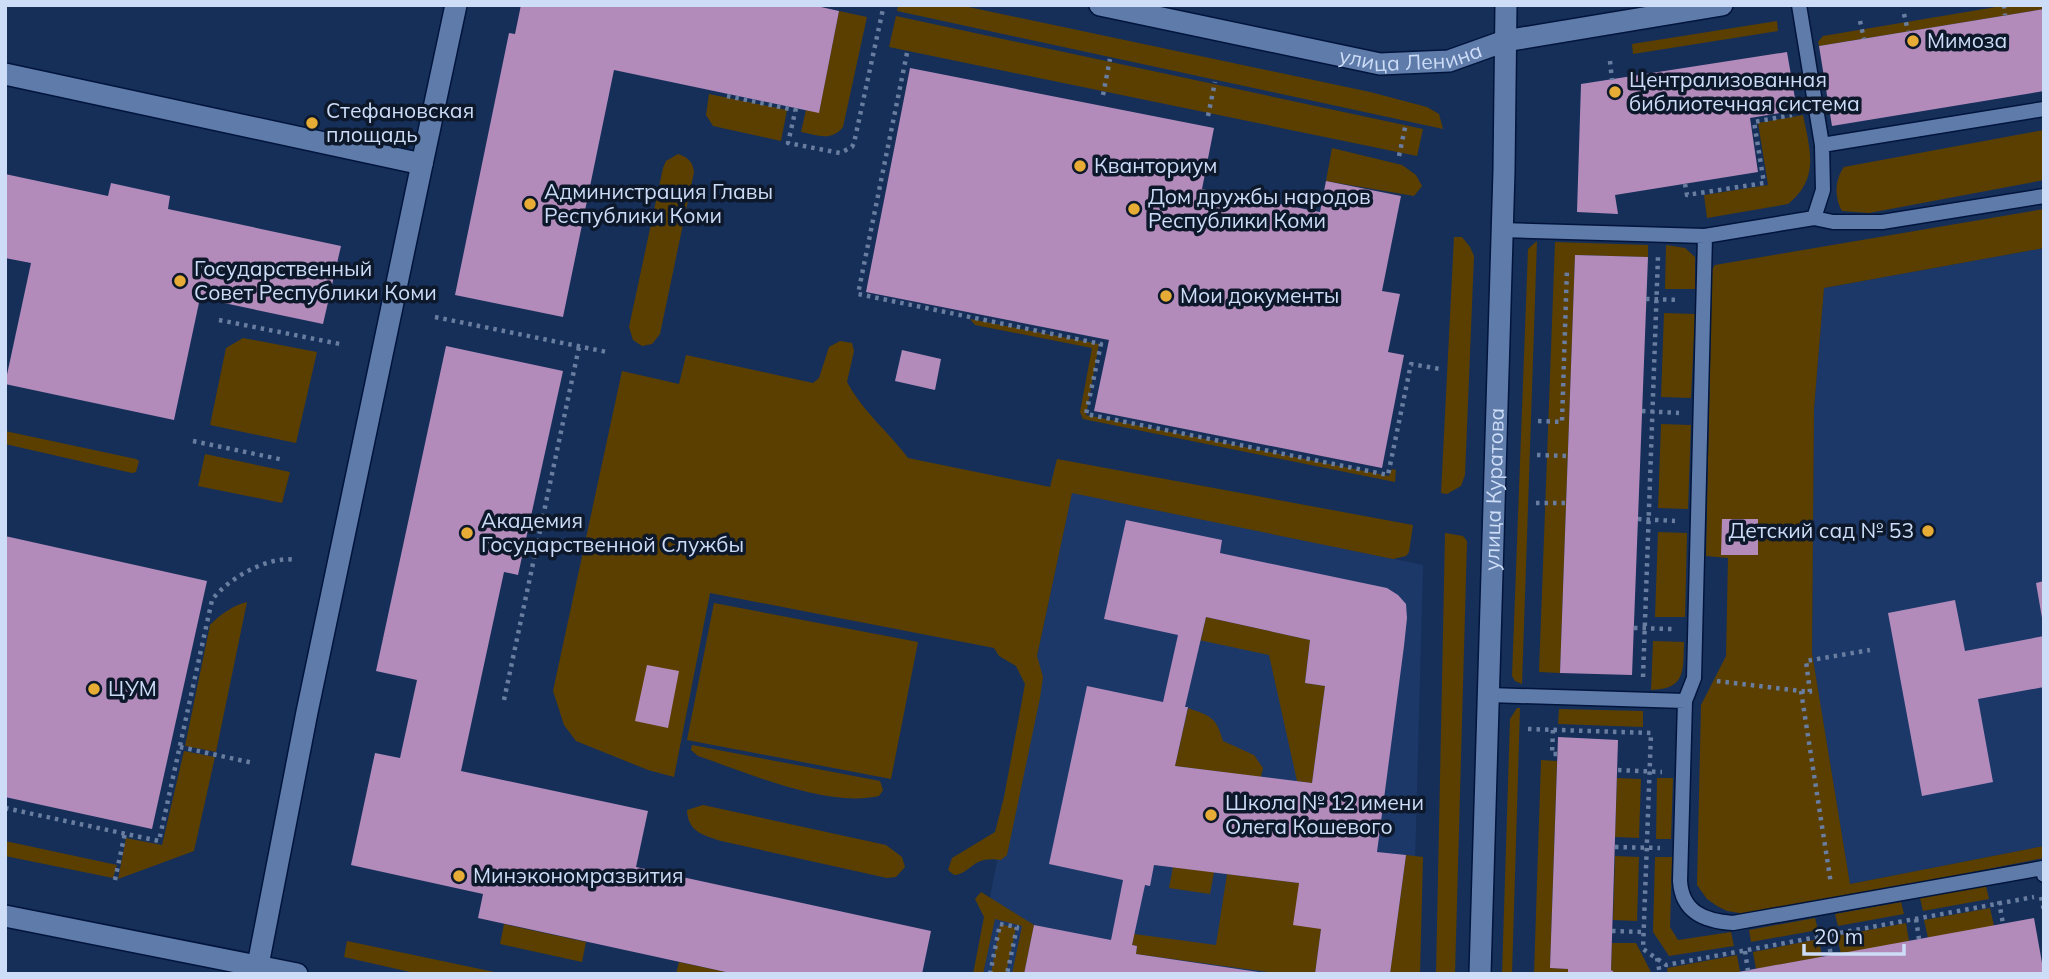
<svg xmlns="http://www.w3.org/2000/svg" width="2049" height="979" font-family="Mulish,sans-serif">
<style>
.built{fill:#1c3868}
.green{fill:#5b3f00}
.building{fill:#b28bbb;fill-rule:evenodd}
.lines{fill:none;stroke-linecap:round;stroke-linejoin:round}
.service-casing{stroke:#01153c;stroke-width:17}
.pedestrian-casing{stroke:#01153c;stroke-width:24}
.minor-casing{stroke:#01153c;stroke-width:24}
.tertiary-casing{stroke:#01153c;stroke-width:24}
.path{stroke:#687d9f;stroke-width:4.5;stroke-dasharray:3.5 5;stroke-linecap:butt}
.service{stroke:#5e7baa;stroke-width:14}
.pedestrian{stroke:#5e7baa;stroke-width:21}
.minor{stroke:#5e7baa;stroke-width:21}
.tertiary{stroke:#5e7baa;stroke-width:21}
.poi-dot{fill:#e7ac36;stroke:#0d182b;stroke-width:2.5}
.labels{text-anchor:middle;stroke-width:7;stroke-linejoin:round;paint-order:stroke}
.poi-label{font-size:21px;fill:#cdddf7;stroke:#0d182b;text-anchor:start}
.street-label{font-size:21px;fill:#cdddf7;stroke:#0d182b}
</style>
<rect width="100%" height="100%" fill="#162f58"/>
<path class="built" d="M2044,248v598l-194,38 -38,-231 2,-244 10,-121z
M1072,492l351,73 -11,409h-437l62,-318z"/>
<path class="green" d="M898,5h61l411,87 57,15 12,7 4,15 -546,-118z
M2008,5h36v4l-225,37 -1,-4 5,-6z
M839,11l28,6 -24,110c-12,15 -26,8 -42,5l5,-22 13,2z
M896,16l527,113 -6,27 -528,-109z
M1777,21l1,10 -145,23 -1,-10z
M709,94l78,16 -6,31 -68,-15 -7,-11z
M1803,115c7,35 17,63 -15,89l-81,14 -3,-23 64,-10 -10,-62z
M2044,130v50l-175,33 -27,-2c-8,-13 -7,-32 2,-44z
M1332,148l70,17 14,10 6,11 -8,10 -88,-15z
M678,154c10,3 15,8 16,18l-34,162 -8,10 -10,2 -9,-6 -4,-13 34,-159 3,-7z
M2044,209v39l-220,40 -10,121 -2,244 38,231 194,-38v12l-214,42 -84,14 -19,-3 -10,-5 -10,-7 -10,-14 4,-180 25,-49 2,-98 -22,-2 6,-287 3,-4z
M1454,237h8l8,10 4,9 -9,219 -4,11 -14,8 -6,-1z
M1537,241l-15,443 -7,-3 -3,-5 16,-427z
M1555,242l93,3v12l-73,-2 -15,418 -21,-1z
M1666,245l19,3 10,9v32h-30z
M1664,313l31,1 -4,84 -30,-1z
M970,319l129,25 -13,71 303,61 3,-7 4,1 -1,12 -312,-63 -3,-7 12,-64 -112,-22 -5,-1z
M243,338l74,14 -21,91 -86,-18 16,-77z
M840,341l12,2 2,8 -7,31c17,31 40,48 61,76l142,29 7,-28 356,66 -4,27 -3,4 -13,3 -321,-66 -35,163 6,21 -3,21 -33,157 -6,5c-29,-5 -29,13 -47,15l-6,-5 4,-12 43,-26 9,-35 21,-113 -9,-18 -17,-10 -5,-8 -284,-55 -36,184 -26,-7 -72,-29 -12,-16 -11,-34 69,-320 57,13 7,-29 127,28 6,-5 10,-31z
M1661,424l30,1 -3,84 -30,-1z
M5,431l131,28 3,2 -3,11 -4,1 -127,-29z
M205,454l85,18 -8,31 -84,-17z
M1658,532l29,1 -2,84h-30z
M1445,533l18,3 4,5 -12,433h-19z
M247,602l-31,150 -31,-6 25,-121c10,-10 23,-20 37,-23z
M714,603l204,39 -27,137 -204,-39z
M1206,617l104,23 -5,43 20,3 -13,97 -15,-2 -28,-126 -70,-15h2z
M1653,641l31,1c-1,29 2,47 -33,48z
M1188,708c23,8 28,9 35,33l31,14 9,13 -2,9 -86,-11z
M1517,708h3l-8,266h-10l8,-255z
M1559,709l84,2v16l-85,-3z
M692,745l188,36 3,9 -4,6c-52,12 -131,-23 -181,-40l-7,-6z
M184,751l31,6 -21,94 -76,28 8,-41 36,7z
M1541,760l16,1 -7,207 18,1v5h-34z
M1617,778l24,1 -2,59 -24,-1z
M1657,778h16l-2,61h-15z
M703,805l183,40 16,12 3,10 -9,10 -9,1 -166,-37c-18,-6 -33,-9 -34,-31z
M5,841l112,24 -4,13 -108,-22z
M1406,855l17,2 -3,117h-30z
M1615,856l24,1 -2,64 -24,-1z
M1655,857h17l-2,70 8,13 53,-8 3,14 -65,10 -16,-24z
M1173,867l41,5 -4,22 -41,-6z
M1227,874l72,9 22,46 -6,45h-31l-148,-20 1,-8 -5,-1 2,-11 82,11z
M1986,886l3,13 -66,12 -3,-13z
M981,892l53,33 -10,49h-12l10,-48 -27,-7 -12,55h-10l11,-57 -9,-18z
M1901,902l3,12 -66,12 -3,-12z
M1990,908l4,18 -66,12 -4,-18z
M1815,918l3,12 -67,12 -2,-12z
M1906,923l3,18 -68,13 -4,-18z
M504,924l82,18 -4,20 -82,-18z
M1000,924l16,4 -10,46h-15z
M1819,939l3,18 -66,12 -3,-17z
M347,941l157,33h-85l-75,-17z
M1612,943h24l16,31h-35l-6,-4z
M1737,955l3,17 -72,2 -1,-6z
M679,962l56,12h-59z"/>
<path class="building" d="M521,5h291l27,6 -20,102 -205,-43 -51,247 -108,-22 54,-262 6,1z
M2044,9v82l-212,35 -13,-80z
M1787,52l10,58 -47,8 8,54 -143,23 3,19 -41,-2 4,-128z
M910,68l304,60 -12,61 118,23 6,-31 75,15 -19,95 18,3 -12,58 16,3 -22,113 -288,-57 15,-71 -243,-48z
M5,174l103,22 3,-13 59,13 -2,13 173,37 -18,78 -123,-26 -26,122 -169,-36 26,-121 -26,-5z
M1575,255l73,2 -16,418 -72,-2z
M446,346l117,25 -45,204 -14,-3 -43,199 187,40 -12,56 295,64 -9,43h-187l-257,-56 5,-24 -132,-29 24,-112 25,5 17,-78 -41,-9z
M902,350l39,9 -6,31 -40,-9z
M1722,519h36v36h-37z
M1126,520l96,20 -2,13 167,35 11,7 8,9 1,14 -3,28 -27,206 29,3 -16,119h-75l6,-45 -28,-4 6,-42 -145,-18 -4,21 -5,-1 -13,60 5,1 -1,8 136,20h-248l10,-49 77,15 12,-60 -74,-16 38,-178 76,16 15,-67 -74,-16zM1206,617l104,23 -5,43 20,3 -13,97 -137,-17 13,-59h-3z
M5,536l202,45 -55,248 -147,-32z
M2044,581v37h-2l-6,-35z
M1955,600l10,51 79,-15v51l-66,12 15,83 -71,14 -34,-183z
M647,665l32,6 -11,57 -33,-7z
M1558,737l60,3 -7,230 6,4h-49v-5l-18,-1z
M2034,918l10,56h-306v-2z"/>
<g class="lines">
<defs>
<path id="service" d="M1822,145l222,-36
M1814,218l19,4h49l162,-26
M1502,230l203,6 109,-18 9,-28 -1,-45 -23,-140
M1705,236l-11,442 -9,23 -5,180c2,31 24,40 53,42l310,-55 1,7
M1489,695l196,6"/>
<path id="pedestrian" d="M5,74l417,90 34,-159"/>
<g id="minor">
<path id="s1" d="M1100,5l280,59 69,-3 56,-20"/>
<path d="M258,965l49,-253 115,-548"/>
</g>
<g id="tertiary">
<path d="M1505,41l217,-36"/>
<path d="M5,916l292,58"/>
<path id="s2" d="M1480,974l24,-803 2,-166"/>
</g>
</defs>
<use href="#service" class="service-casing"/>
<use href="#pedestrian" class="pedestrian-casing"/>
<use href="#minor" class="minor-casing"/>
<use href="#tertiary" class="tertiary-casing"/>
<path class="path" d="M2004,5l1,10
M1904,14l4,17
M1860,21l4,18
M907,53l-49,241 243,50 -15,70 302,61 23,-111 29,5
M1610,61l2,19
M1103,95l7,-36
M727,96l68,14
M796,108l-8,35 52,10 12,-6 2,-4 29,-134
M1208,116l7,-34
M1399,156l7,-33
M1685,184l2,11 77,-12 -10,-61 38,-7
M1646,299l34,1
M435,317l172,35
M219,320l121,24
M1642,411l37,2
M1538,421l24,1 5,-154
M193,441l91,19
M1537,455l30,1
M1536,503h30
M1638,519l37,2
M1634,628l38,1
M1643,677l15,-421
M1717,681l93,11 -4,-31 64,-11
M1801,691l30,193
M504,700l75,-353
M1528,729l123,4 -8,216 23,16 368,-68
M1553,730l-1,24h5
M180,747l73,16
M1618,770l44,2
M5,808l154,33 53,-241c15,-21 57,-45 83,-40
M1615,847l45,1
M115,880l10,-47
M2041,897l3,14
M1999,901l4,23
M1916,919l3,20
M1612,931l32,1
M1827,932l4,24
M1745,951l3,20
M1657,958l3,16
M990,974l10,-50 17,3 -10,47"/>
<use href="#service" class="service"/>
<use href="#pedestrian" class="pedestrian"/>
<use href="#minor" class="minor"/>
<use href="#tertiary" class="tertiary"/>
</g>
<g class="poi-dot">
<circle cx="1913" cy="41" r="7"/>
<circle cx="1615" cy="92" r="7"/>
<circle cx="312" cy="123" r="7"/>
<circle cx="1080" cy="166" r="7"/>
<circle cx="530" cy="204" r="7"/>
<circle cx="1134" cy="209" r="7"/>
<circle cx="180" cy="281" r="7"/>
<circle cx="1166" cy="296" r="7"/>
<circle cx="1928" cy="531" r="7"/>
<circle cx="467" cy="533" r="7"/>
<circle cx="94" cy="689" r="7"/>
<circle cx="1211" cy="815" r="7"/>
<circle cx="459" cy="876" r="7"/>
</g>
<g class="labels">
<g class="poi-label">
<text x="1927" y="48">Мимоза</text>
<text x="1629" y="87">Централизованная<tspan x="1629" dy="24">библиотечная система</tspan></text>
<text x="326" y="118">Стефановская<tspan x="326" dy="24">площадь</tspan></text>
<text x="1094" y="173">Кванториум</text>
<text x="544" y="199">Администрация Главы<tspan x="544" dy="24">Республики Коми</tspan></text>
<text x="1148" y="204">Дом дружбы народов<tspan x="1148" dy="24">Республики Коми</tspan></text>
<text x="194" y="276">Государственный<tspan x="194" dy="24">Совет Республики Коми</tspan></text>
<text x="1180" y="303">Мои документы</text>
<text x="481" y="528">Академия<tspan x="481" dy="24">Государственной Службы</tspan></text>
<text x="1914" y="538" text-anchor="end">Детский сад № 53</text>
<text x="108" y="696">ЦУМ</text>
<text x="1225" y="810">Школа № 12 имени<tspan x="1225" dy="24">Олега Кошевого</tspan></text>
<text x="473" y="883">Минэкономразвития</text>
</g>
<g class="street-label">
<text dy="7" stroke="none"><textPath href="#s1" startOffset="317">улица Ленина</textPath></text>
<text dy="7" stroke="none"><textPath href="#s2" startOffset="485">улица Куратова</textPath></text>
</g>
</g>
<rect width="2049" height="979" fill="none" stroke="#cdddf7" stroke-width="14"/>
<path d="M1804 944v10h100v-10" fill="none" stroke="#cdddf7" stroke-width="3.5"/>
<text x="1814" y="944" font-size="21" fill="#cdddf7" stroke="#0d182b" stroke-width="5" paint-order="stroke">20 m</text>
</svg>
